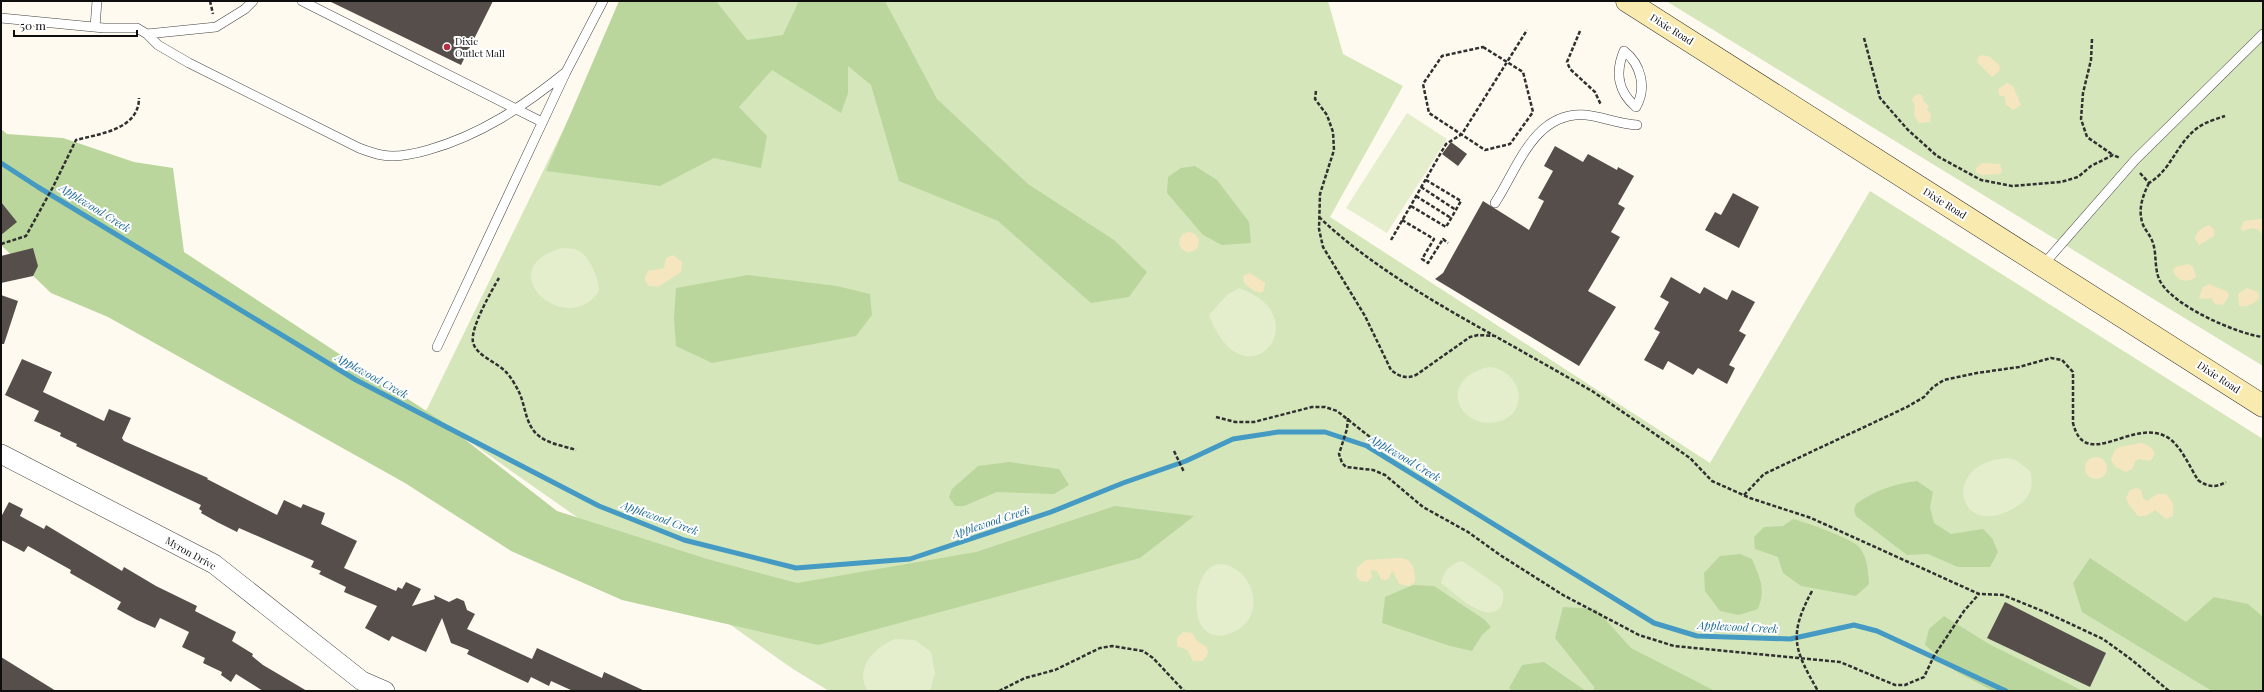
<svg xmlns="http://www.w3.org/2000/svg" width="2264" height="692" font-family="'Playfair Display',serif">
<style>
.green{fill:#d5e6bb}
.forest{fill:#bad69c}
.sand{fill:#f6e6bf}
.pitch{fill:#e5eecc}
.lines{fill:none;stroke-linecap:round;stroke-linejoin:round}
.stream{stroke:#449ac3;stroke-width:5}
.building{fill:#554e4b}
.lane-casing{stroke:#414141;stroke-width:10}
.street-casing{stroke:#414141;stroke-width:20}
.secondary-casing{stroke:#303030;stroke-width:23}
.path{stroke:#303030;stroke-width:2.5;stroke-dasharray:4 2;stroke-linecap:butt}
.lane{stroke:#fff;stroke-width:9}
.street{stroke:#fff;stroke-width:19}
.secondary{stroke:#f9ebaf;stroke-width:22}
.poi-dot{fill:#b42f40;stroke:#fff;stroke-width:1.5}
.labels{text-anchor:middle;stroke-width:4;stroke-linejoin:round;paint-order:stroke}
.street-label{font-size:10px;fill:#0e0e0e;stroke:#fff}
.poi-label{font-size:10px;fill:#0e0e0e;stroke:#fff;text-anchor:start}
.water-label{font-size:11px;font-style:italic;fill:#206c96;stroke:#fff}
</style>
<rect width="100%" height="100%" fill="#fefaef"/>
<path class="green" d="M626,1h702l15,53 60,32 -73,131 380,246 160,-272 393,248v252h-1434l-36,-22 -367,-258z
M1666,1h597v365z"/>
<path class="forest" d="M619,1h97l31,39 36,-5 16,-34h86l52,98 91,85 86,56 33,32 -18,25 -38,6 -93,-82 -99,-40 -28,-96 -23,-19v27l-7,20 -69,-43 -33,37 28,29 -6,32 -47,-10 -54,28 -114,-15z
M1,129l6,5 56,4 71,24 39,6 11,84 256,168 117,91 150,48 90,24 179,-31 139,-46 79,10 -54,42 -322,87 -196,-45 -111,-49 -106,-68 -297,-166 -57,-24 -50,-48z
M1195,166l22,14 32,42 2,21 -29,2 -19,-10 -36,-42 1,-16 13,-9z
M748,275l89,11 33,8 2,21 -16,21 -144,27 -36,-17 -2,-27 2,-31z
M1009,462l50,7 10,16 -15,9 -57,-2 -33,14h-9l-6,-9 3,-8 26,-23z
M1917,481l16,11 -3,15 4,16 17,11 32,-5 9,9 6,14 -8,15h-32l-30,-13 -21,1 -51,-39 -2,-6 2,-6c20,-14 37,-20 61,-23z
M1793,519c12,3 61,20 67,29 8,11 8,24 9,36l-13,12 -55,-10 -18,-13 -5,-16 -23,-8 -1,-12 10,-10 19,-1z
M1740,554l12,5c8,19 14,30 6,50l-19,6 -19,-4 -15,-20 -1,-18 16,-17z
M2090,558l96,64 28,-25 34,7 15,13v74h-51l-130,-79 -9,-29z
M1413,585l21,1 51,34 6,7 -9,8 -10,16 -22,-5 -68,-23 3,-26z
M1563,607l33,2 35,39 84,43h-121v-4l-39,-49z
M1944,616l45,28 94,47h-90l-38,-20 -30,-26 4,-16z
M1544,662l42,29h-74l-3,-3 13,-23z"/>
<path class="sand" d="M1983,55l7,2 9,8 1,5 -8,7 -15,-15 1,-5z
M2007,83l6,3 8,19 -8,5 -7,-5 -1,-8 -6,-2 -1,-6z
M1917,94l5,1 1,5 6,7 -2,3 4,4 -1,8 -11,1 -5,-8 1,-9 -3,-7z
M1982,163l18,1 2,7 -2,3 -18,1 -6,-3v-4z
M2261,219h2v17l-4,-6 -6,-2 -11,3 -1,-3 3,-7z
M2209,225l5,4v7l-15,9 -4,-7c1,-6 8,-11 14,-13z
M1179 242a10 10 0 1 1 20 0a10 10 0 1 1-20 0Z
M673,255l9,7 -1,10 -23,15 -9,-1 -4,-6c1,-14 10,-8 19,-12l2,-10z
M2188,264l5,3 3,10c-10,7 -19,4 -23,-7l2,-3z
M1250,273l15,10 -1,7 -3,3 -7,-2 -10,-8 -1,-7z
M2209,284l19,8 1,4 -6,9 -8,-1 -4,-6 -10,1 -2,-2 4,-10z
M2247,288l11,4 1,6c-5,6 -13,10 -20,8l-1,-12z
M2140,443c10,1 21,11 9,18l-9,-2 -4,1 -4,9 -6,3 -11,-5 -4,-8 4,-9 5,-3z
M2085 468a11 11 0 1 1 22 0a11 11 0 1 1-22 0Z
M2136,488l5,2 2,8 4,3 10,-7h9l7,9v13l-7,3 -11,-9 -9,6h-8l-9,-11 -3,-7 4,-8z
M1401,558c13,2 14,13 14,24l-5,4 -11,-2 -6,-13c-5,3 -1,12 -12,8l-4,-8 -6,-1 1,7 -5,5 -7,-1 -4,-5 1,-8 9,-8z
M1183,632l9,1 5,8 10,6 1,7 -5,7h-10l-6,-11 -10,-4v-8z"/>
<path class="pitch" d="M1407,113l40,26 -60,94 -41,-25z
M562,248c4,1 9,0 13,1 15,5 23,28 24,42 -32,49 -112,-22 -37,-43z
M1239,288c83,29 5,121 -30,27l18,-20z
M1490,367c18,2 34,20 27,39 -8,20 -38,22 -52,7 -19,-22 2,-43 25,-46z
M2008,458l8,2 14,11c4,14 1,26 -11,34 -61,41 -82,-43 -11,-47z
M1462,561l38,26c4,5 4,11 2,17 -11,25 -49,-12 -61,-21 3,-13 8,-18 21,-22z
M1218,564c26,0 43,30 32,53 -8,16 -37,28 -49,8 -9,-17 -5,-56 17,-61z
M895,639l20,1 16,12 4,21 -5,18h-62c-15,-22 8,-45 27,-52z"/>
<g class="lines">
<path class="stream" d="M1,163l37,24 318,193 243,126 85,34 112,28 114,-9 141,-47 72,-29 63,-22 47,-22 45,-7h47l42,14 287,177 43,13 93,3 64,-14 23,6 129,60"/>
</g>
<path class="building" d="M329,1h164l-32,64z
M1451,142l16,12 -9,12 -16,-12z
M1555,146l28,16 5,-8 29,16 1,-3 16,9 -16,28 7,4 -14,24 9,5 -32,54 28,16 -37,59 -144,-87 8,-6 40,-72 46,29 15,-29 -6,-3 15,-27 -9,-5z
M1733,193l26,14 -20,41 -34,-18 10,-18 6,3z
M1,202l16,20 -16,13z
M33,248l5,18 -5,10 -32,7v-27z
M1671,277l29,17 4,-7 23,13 5,-10 23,12 -16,29 7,4 -17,30 6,3 -8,16 -29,-16 -5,7 -25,-14 -5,9 -19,-10 16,-28 -6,-3 15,-27 -9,-5z
M1,295l17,6 -14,43h-3z
M22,359l30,13 -9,20 61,29 5,-12 22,9 -9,20 2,3 84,37 -1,1 70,36 7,-15 17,8 2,-4 22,9 -4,11 36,17 -13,27 52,23 2,-4 4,2 4,-7 15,7 -9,17 23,-7 -1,-4 15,7 8,-4 7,3 3,9 8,4 -8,15 65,30 5,-11 65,30 2,-6 41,19h-72l-22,-10 -2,5 -18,-9 -3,6 -61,-29 2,-4 -18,-7 -9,-25 -16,34 -34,-16 -3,5 -24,-13 12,-22 -33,-14 2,-5 -27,-13 2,-3 -10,-4 3,-6 -75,-33 -2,4 -20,-10 -16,-9 1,-2 -3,-2 2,-4 -125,-59 1,-2 -17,-8 1,-3 -27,-12 5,-10 -34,-16z
M9,502l14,7 -3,7 24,13 2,-4 76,46 2,-4 32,19 41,20 -2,5 41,21 -4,9 21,13 -1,2 11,9 44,26h-44l-27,-17 -5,8 -10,-7 1,-3 -19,-9 2,-5 -23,-11 7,-15 -29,-14 -5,10 -18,-8 -20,-11 4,-7 -51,-29 1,-3 -43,-24 -4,6 -23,-12v-23z
M2005,602l101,51 -16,34 -103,-49z
M1,657l55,34h-55z"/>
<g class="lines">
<defs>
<path id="lane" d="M302,1l240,121
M1,18l103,10h33l10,6 11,11 31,18 170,85c8,3 16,6 23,7 15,3 32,-1 46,-5 53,-15 96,-44 138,-78
M95,27l2,-26
M147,34l69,-7 29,-18 8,-8
M1624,51c17,13 23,37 12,56 -18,-15 -21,-35 -12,-56z
M1495,203c23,-35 39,-92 91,-88 17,2 34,9 51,10
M2043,265l92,-105 128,-126
M437,347l129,-275 37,-71"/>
<path id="street" d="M1,454l213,110 148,117 23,10"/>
<path id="secondary" d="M1627,1l636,405"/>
</defs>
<use href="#lane" class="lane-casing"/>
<use href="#street" class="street-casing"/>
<use href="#secondary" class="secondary-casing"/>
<path class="path" d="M210,1l3,13
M1580,31l-13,31 3,7 25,23 6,13
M1864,38l16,60 28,32 29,26 44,24 31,6 49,-4 17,-5 13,-11 22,-11 7,3
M2092,39l-1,21 -8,33 -2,26 6,18 26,18
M1483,47l40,25 10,40 -23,32 -25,6 -56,-37 -6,-29 19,-28z
M1316,91l-1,8 12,16 6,17 1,18 -14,44 -1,35 4,18 42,69 26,54c9,7 15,9 25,5l54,-38 8,-2 17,1 97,55 98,67 22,23 38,17 61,20 168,76 24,1 42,17 58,27 29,21 37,31
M2140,173l9,10c22,-13 27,-38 47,-54 9,-7 20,-10 29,-13
M2149,183c-7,14 -12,29 -5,44 3,5 7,10 9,16 4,13 1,26 7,38 13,25 77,53 103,56
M1421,187l35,23
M1416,196l35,22
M1411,206l35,21 15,-26 -35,-21
M1319,217c48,46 116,86 174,118
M1402,220l32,19 -12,20 6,4 15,-24 5,4
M1391,240l55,-96 16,-10 65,-104
M1,244l25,-8 27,-49 23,-47c22,-6 63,-10 63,-42
M499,278c-7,12 -29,50 -26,64 3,14 24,20 33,30 5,5 10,14 13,20 7,15 6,33 20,44 10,8 25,10 37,14
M1216,417l19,5h19l58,-15h13l12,4 33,26 44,29
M1348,418l-1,11 -8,25 3,9 4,4 27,3 12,5 38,32 45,25 32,23 63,40 76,40 35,11 166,16 55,23h10l19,-8 10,-21 30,-45 15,-17
M1174,451l10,21
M1744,495l20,-21 143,-67 17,-10 9,-10 11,-7 33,-7 42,-6 32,-9 11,2 11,12v51c12,49 58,-4 92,13 15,7 24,30 33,44 9,7 18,8 28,2
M1812,591c-24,45 -18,58 6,100
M999,691l26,-13 30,-8 45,-22 12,-2 31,5 10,7 31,33"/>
<use href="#lane" class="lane"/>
<use href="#street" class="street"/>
<use href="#secondary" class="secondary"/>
</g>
<circle class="poi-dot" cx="447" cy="47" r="4"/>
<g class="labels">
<g class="street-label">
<text transform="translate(1672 29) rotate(32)" y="4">Dixie Road</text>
<text transform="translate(1945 203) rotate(32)" y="4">Dixie Road</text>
<text transform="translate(2219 377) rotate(33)" y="4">Dixie Road</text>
<text transform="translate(191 553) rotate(29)" y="4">Myron Drive</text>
</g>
<g class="poi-label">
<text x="455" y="45">Dixie<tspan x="455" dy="12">Outlet Mall</tspan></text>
</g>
<g class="water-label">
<text transform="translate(95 208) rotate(32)" y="4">Applewood Creek</text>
<text transform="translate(372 376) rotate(29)" y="4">Applewood Creek</text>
<text transform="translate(1405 458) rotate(31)" y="4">Applewood Creek</text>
<text transform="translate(660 518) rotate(20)" y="4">Applewood Creek</text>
<text transform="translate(991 522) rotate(-18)" y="4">Applewood Creek</text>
<text transform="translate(1738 627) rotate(3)" y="4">Applewood Creek</text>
</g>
</g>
<rect width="2264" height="692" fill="none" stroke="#0e0e0e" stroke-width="4"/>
<path d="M14 30v6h123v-6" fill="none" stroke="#0e0e0e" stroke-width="2"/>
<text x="20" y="30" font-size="12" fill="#0e0e0e" stroke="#ffffff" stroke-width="3" paint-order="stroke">50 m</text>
</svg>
